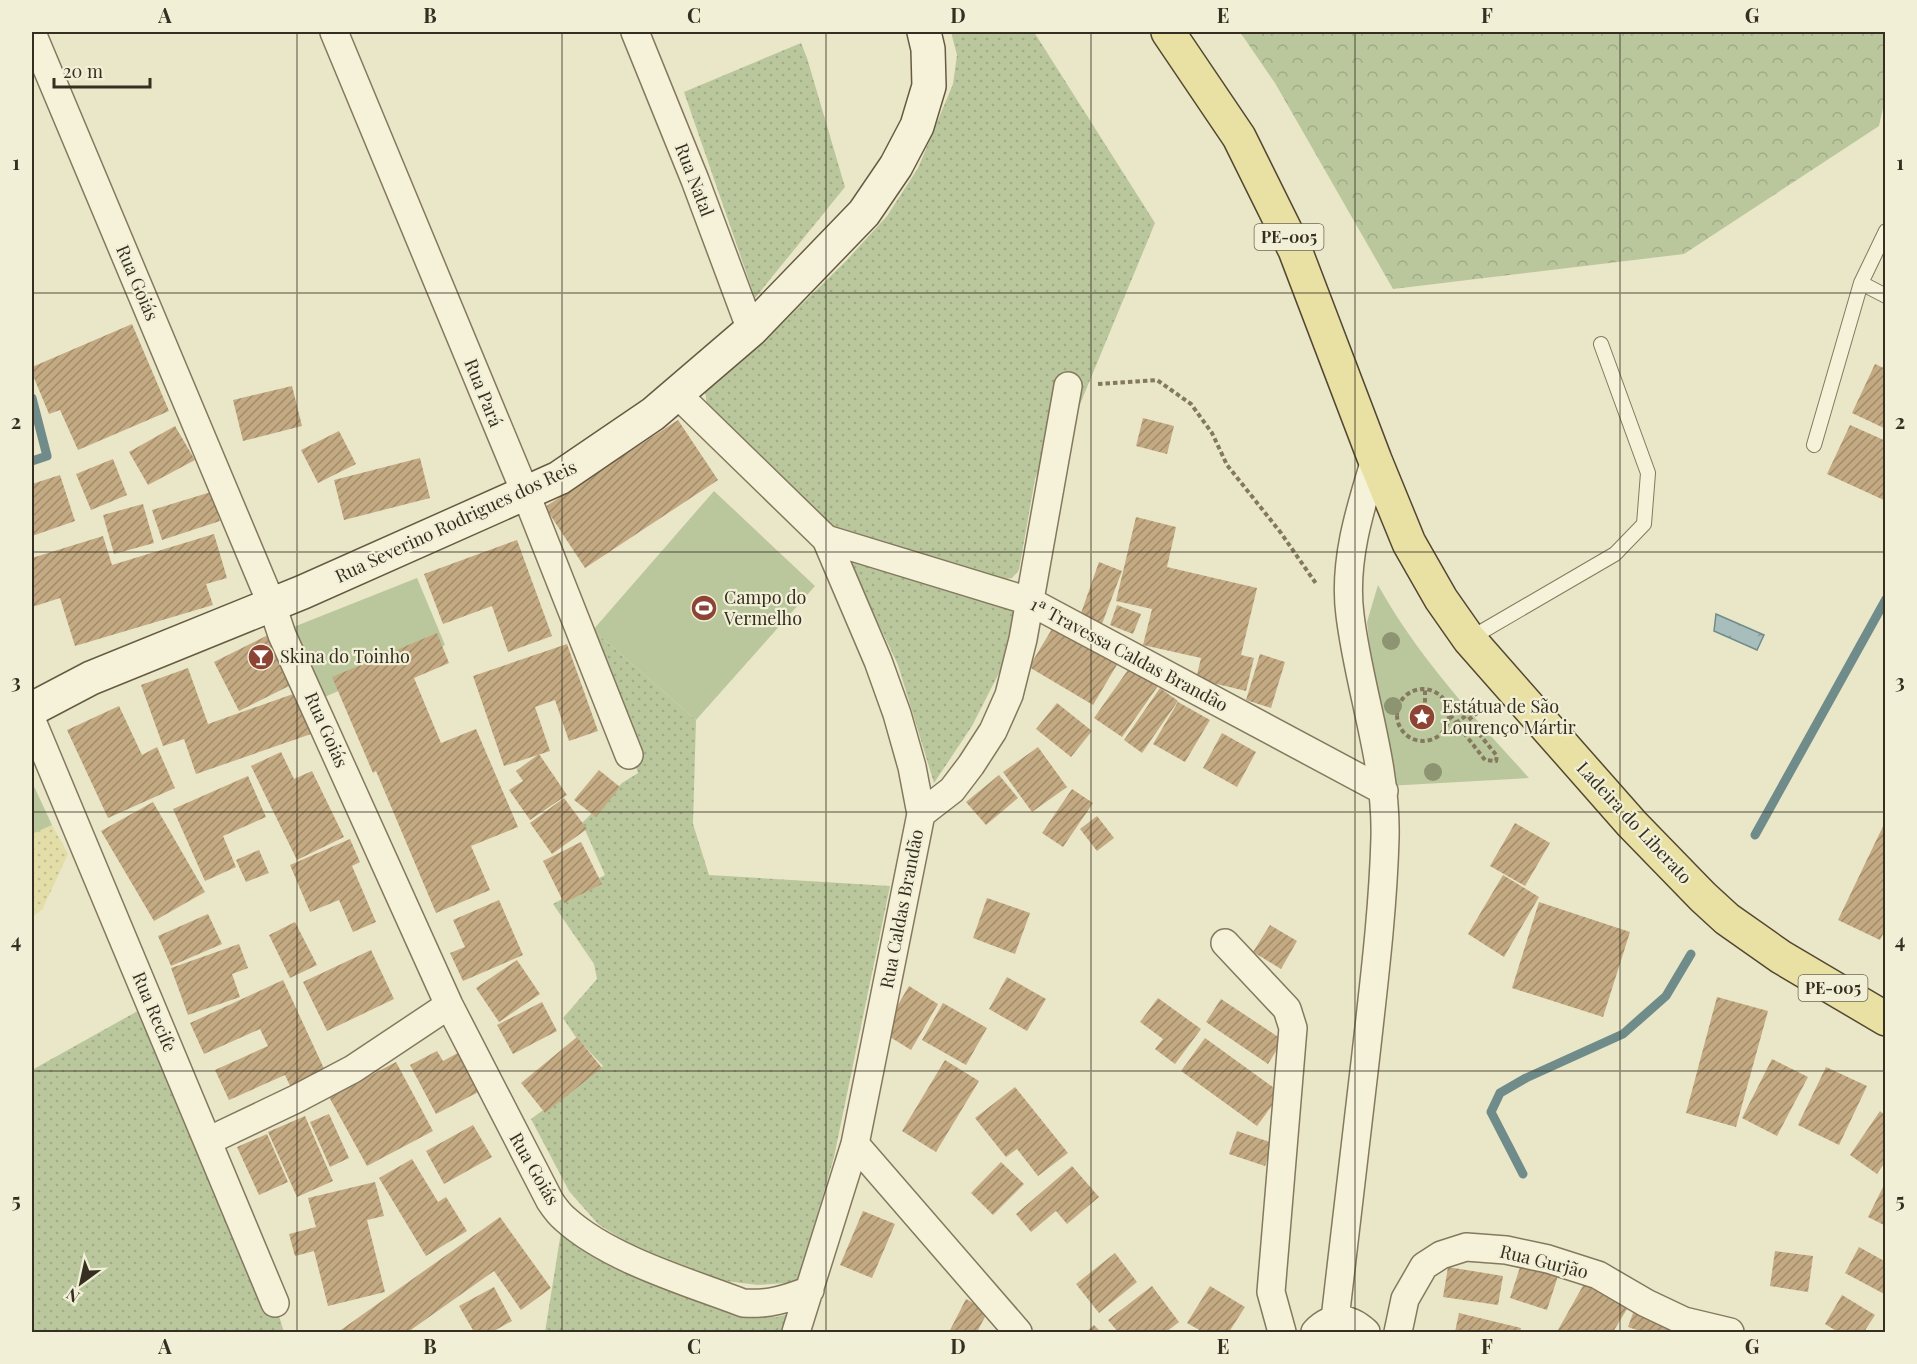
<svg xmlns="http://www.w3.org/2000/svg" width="1917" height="1364" font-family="'Playfair Display',serif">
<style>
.grass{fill:url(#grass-dots)}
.forest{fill:url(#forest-crowns)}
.sand{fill:url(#sand-dots)}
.green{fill:#bac79d}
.water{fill:url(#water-ripples);stroke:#708c8a;stroke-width:1.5}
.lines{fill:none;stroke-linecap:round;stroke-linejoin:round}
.stream{stroke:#708c8a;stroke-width:9}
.building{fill:url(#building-hatch)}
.lane-casing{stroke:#84795f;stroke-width:16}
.street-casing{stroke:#84795f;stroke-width:30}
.secondary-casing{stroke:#665b42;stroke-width:36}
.primary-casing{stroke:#534732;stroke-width:36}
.path{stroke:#84795f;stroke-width:4;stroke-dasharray:4.5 3;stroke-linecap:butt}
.lane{stroke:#f6f2da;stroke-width:14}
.street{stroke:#f6f2da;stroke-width:27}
.secondary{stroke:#f6f2da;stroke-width:33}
.primary{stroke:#e9e0a4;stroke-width:33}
.tree{fill:#8c9471}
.grid{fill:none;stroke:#362f21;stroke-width:1.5;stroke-opacity:0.55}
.labels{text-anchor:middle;stroke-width:4.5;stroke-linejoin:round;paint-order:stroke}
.shield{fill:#f2efd7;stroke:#6e6958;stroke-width:1.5}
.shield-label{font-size:16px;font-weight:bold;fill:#362f21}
.street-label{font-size:18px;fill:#362f21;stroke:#f2efd7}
.poi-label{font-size:18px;fill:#362f21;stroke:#f2efd7;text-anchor:start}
.neatline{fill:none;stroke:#362f21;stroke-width:2}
.grid-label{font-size:20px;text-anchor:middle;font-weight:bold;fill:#362f21}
</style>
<defs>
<pattern id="grass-dots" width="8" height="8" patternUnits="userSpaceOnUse" patternTransform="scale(1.5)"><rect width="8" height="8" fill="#bac79d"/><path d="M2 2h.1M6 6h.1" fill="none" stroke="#a0ab87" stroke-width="1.8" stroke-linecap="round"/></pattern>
<pattern id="forest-crowns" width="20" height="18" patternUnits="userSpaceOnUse" patternTransform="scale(1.5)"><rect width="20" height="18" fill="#bac79d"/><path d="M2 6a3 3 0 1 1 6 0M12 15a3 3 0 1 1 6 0" fill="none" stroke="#a0ab87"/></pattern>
<pattern id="sand-dots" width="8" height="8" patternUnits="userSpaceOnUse" patternTransform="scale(1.5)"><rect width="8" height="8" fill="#e3dea8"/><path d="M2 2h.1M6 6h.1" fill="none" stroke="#c3bf90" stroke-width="1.8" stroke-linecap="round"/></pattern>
<pattern id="water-ripples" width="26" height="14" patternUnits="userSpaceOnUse" patternTransform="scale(1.5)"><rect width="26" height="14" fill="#a8bebc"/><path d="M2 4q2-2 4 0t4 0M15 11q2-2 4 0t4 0" fill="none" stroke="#8a9b98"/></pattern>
<pattern id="building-hatch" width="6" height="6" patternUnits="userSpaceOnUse" patternTransform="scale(1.5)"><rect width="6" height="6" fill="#c4aa82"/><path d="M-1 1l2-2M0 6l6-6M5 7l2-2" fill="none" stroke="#a08b6a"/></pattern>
</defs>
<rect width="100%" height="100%" fill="#eae6c8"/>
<path class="grass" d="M951,32h83l121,191 -84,203 -25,25 -11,28 -16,91 -7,8 -14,2 -172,-52 -119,-122 -2,-15 2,-5 61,-49 77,-75 42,-46 31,-48 35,-84 4,-29z
M801,43l6,15 38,129 -90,111 -71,-206z
M845,553l170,52 -14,64 -29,57 -38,57 -36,-118z
M593,630l103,90 -3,104 16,51 181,11 -56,271 -36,125 -40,3 -57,-7 -59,-26 -44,-28 -29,-33 -38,-72 72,-53 -28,-30 -12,-18 34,-39 -3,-15 -41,-60 52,-29 -23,-52 40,-40 16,-10z
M143,1008l132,295 9,29h-252v-262z
M561,1232l186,80 29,5 14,-3 -7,18h-238z"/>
<path class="forest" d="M1240,32h645v67l-6,27 -195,128 -291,35 -118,-206z"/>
<path class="sand" d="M52,825l16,29 -26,56 -10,7v-83z"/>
<path class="green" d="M714,491l101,95 -119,134 -103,-90z
M417,578l28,67 -125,54 -34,-69z
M1378,585c40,72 96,132 151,193l-142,8 -9,-59 -11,-105z
M32,782l20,43 -20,9z"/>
<path class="water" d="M1716,614l48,21 -7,15 -43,-19z"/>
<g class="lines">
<path class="stream" d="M32,398l15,58 -15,5
M1755,835l131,-236
M1523,1174l-32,-62 9,-19 26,-15 97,-44 43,-38 25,-42"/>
</g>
<path class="building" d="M132,324l37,87 -91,39 -18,-40 -11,4 -17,-41v-6z
M1875,364l11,5v60l-34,-16z
M292,386l10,40 -59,15 -10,-41z
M1143,418l31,8 -7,28 -31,-8z
M678,420l40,60 -133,88 -40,-61z
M1850,425l36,16v60l-59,-27z
M175,426l20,34 -47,25 -19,-33z
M339,431l17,33 -38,19 -17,-33z
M420,458l10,40 -86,22 -10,-40z
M113,459l14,36 -36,15 -15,-36z
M60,475l15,46 -43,15v-52z
M211,492l9,29 -58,19 -10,-30z
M143,504l11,39 -40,11 -11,-39z
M1136,517l40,10 -9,40 90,21 -16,67 13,3 -8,33 -50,-12 5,-21 -58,-13 9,-36 -36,-8z
M214,534l13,44 -21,6 7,21 -138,41 -15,-48 -28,9v-49l71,-22 9,29z
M517,540l35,96 -44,16 -16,-46 -49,18 -19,-50z
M1099,562l23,9 -20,53 -22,-8z
M1117,605l24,9 -8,20 -23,-9z
M1055,624l63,39 -25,42 -64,-38z
M272,633l25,49 -58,29 -25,-49z
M437,633l12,30 -35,15 27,65 35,-14 42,98 -47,19 19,44 -54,23 -60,-142 -3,2 -41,-96z
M567,644l31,87 -29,10 -14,-41 -20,7 15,44 -46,15 -31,-90z
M1260,654l25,8 -14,46 -25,-8z
M1130,667l28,19 -36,51 -28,-19z
M188,668l20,56 88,-31 15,41 -115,40 -12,-35 -21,7 -22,-61z
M1160,688l18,13 -36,52 -18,-13z
M1178,702l32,18 -25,42 -32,-18z
M1057,703l35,28 -21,26 -35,-28z
M119,706l23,49 15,-8 18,41 -67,30 -41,-88z
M1222,733l34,19 -19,35 -34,-19z
M1038,747l29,40 -35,25 -29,-40z
M281,752l13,27 18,-8 32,66 -47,23 -46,-94z
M539,754l28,41 -37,25 -21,-30 14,-9 -7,-10z
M599,770l21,17 -24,30 -22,-17z
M999,775l19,23 -32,27 -20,-23z
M248,776l18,41 -43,19 13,31 -31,14 -32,-72z
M1072,789l21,14 -30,44 -21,-14z
M564,798l23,31 -35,25 -22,-31z
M153,802l52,90 -51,29 -53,-90z
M1097,816l17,22 -17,13 -17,-22z
M1886,820v108l-6,12 -42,-20z
M1515,823l35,20 -25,43 -35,-20z
M350,839l10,23 -8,4 24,56 -23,10 -14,-32 -29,12 -20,-47z
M581,842l21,42 -38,19 -21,-42z
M259,850l10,23 -23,9 -10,-22z
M1503,875l36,22 -35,60 -36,-23z
M987,898l43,15 -15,41 -42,-16z
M499,900l24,55 -60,26 -13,-28 15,-6 -12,-27z
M1539,902l91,30 -27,85 -91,-29z
M208,914l14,30 -51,22 -13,-30z
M295,922l22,43 -27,13 -21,-43z
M1270,925l27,16 -16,28 -28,-17z
M239,944l9,24 -16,6 8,23 -52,18 -17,-47z
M371,950l23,49 -67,32 -24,-49z
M517,960l23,34 -41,28 -23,-34z
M1007,977l39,22 -19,32 -38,-22z
M283,980l44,95 -35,15 -7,-15 -56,25 -14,-30 53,-24 -8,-17 -56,25 -14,-31z
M909,986l29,18 -27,46 -29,-18z
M1717,997l51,14 -32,116 -50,-14z
M1158,998l43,31 -26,35 -20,-15 8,-10 -23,-17z
M1221,999l62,41 -15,24 -62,-42z
M542,1002l15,29 -44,23 -16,-29z
M943,1003l44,25 -21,37 -44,-25z
M577,1037l25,31 -57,45 -24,-30z
M1205,1038l76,55 -24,33 -76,-55z
M469,1047l21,39 -54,28 -26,-49 27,-14 6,10z
M1772,1059l36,18 -31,59 -35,-18z
M945,1060l34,21 -43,71 -34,-21z
M396,1062l37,69 -66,35 -38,-69z
M1826,1067l41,19 -28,59 -41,-20z
M1015,1087l53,66 -30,23 -21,-27 -11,8 -31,-39z
M1880,1111l6,5v45l-9,13 -27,-19z
M329,1114l20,44 -19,9 -20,-45z
M305,1116l28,65 -36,16 -29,-65z
M473,1125l19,32 -48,27 -18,-33z
M1237,1131l36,12 -8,23 -36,-12z
M267,1134l21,48 -29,13 -22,-48z
M412,1159l26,43 8,-5 21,34 -41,25 -47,-78z
M1001,1162l23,22 -31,31 -22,-22z
M1072,1166l27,31 -32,27 -11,-13 -25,21 -15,-18z
M1886,1181v45l-18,-9z
M375,1182l9,34 -17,4 18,72 -57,14 -14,-55 -19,5 -6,-22 27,-7 -8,-29z
M863,1211l32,13 -23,54 -32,-13z
M500,1217l51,71 -30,22 -27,-39 -86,61h-70z
M1859,1247l27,15v33l-41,-22z
M1775,1251l38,5 -5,36 -38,-6z
M1115,1253l22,29 -38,31 -23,-29z
M1521,1264l37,12 -11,34 -37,-12z
M1448,1267l55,9 -5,29 -55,-8z
M1584,1284l43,25 -14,23h-50l-5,-2z
M1152,1286l27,36 -13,10h-48l-10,-12z
M1210,1286l35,21 -16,25h-26l-16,-9z
M494,1287l18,34 -20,11h-18l-15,-26z
M1842,1295l33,20 -11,17h-26l-13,-8z
M966,1299l22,12 -11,21h-28z
M1636,1305l57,27h-50l-15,-5z
M1459,1313l62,15 -1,4h-65z
M1094,1325l7,7h-15z"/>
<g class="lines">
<defs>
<path id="lane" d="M1861,283l25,13
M1814,445l47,-162 25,-52
M1469,639l146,-85 29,-30 4,-51 -47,-129"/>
<path id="street" d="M334,32l191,460 104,263
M635,32l60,148 56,150
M32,33l240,572 10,30 167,370 101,196c4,6 9,13 15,18 44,40 123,63 178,84 25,2 44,-4 67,-13
M676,393l150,146 52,122 19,53 15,53 9,47 -66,330 163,188
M826,539l203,62 355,190
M32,721l243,582
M921,814l31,-24 19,-25 22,-34 16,-36 14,-56 45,-253
M1225,943l62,66 6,19 -22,264 11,40
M208,1141l88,-42 57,-30 96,-64
M1335,1319c10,-89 21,-177 31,-265 8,-72 17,-144 19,-216 2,-76 -26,-148 -35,-223 -7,-53 10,-106 25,-155
M796,1332l59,-188
M1315,1332c16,-17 34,-16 51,0
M1398,1332l7,-33 19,-33 17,-11 25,-8 40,3 42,9 50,16 48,28 38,18 46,11"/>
<path id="secondary" d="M32,709l59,-31 212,-86 256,-114 94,-64 98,-84 113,-117 32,-47 21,-40 12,-40 -1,-37 -4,-17"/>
<path id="primary" d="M1168,32l71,105 56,113 80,210 34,83 32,56 28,40 163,185 71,73 24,22 54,38 105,62"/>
</defs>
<use href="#lane" class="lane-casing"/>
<use href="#street" class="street-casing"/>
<use href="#secondary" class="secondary-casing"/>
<use href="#primary" class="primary-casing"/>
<path class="path" d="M1098,384l59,-4 34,24 21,29 15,32 54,68 36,52
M1397 715a26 26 0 1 1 52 0a26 26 0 1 1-52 0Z
M1425,710v-22
M1474,712l10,-9
M1450,715l35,45 11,1 1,-5 -29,-36 8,-6 -4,-3 -16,12"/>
<use href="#lane" class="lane"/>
<use href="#street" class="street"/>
<use href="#secondary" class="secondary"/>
<use href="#primary" class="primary"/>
</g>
<g class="tree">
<circle cx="1391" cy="641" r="9"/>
<circle cx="1393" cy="706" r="9"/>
<circle cx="1433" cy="772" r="9"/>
</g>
<path class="grid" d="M297,32v1300M562,32v1300M826,32v1300M1091,32v1300M1355,32v1300M1620,32v1300M32,293h1854M32,552h1854M32,812h1854M32,1071h1854"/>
<defs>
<symbol id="stadium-disc" viewBox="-11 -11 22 22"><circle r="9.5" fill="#8d4435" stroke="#f2efd7"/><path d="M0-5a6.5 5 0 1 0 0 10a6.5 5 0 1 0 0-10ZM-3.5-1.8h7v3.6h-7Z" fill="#fff"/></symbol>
<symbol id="bar-disc" viewBox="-11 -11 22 22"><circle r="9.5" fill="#8d4435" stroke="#f2efd7"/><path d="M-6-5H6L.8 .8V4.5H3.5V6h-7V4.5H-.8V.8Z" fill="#fff"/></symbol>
<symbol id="sight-disc" viewBox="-11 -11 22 22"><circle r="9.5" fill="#8d4435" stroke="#f2efd7"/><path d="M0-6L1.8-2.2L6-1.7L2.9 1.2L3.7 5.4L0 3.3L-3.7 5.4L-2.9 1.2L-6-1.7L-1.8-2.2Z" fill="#fff"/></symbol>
</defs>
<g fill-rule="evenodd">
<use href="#stadium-disc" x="689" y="593" width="30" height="30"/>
<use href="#bar-disc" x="246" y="642" width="30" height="30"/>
<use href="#sight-disc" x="1407" y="702" width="30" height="30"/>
</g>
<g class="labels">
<g class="shield">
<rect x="1254.5" y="224" width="69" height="26" rx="4.5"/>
<rect x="1798.5" y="975" width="69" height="26" rx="4.5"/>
</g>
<g class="shield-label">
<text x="1289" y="243">PE-005</text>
<text x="1833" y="994">PE-005</text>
</g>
<g class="street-label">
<text transform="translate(694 180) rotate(69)" y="6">Rua Natal</text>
<text transform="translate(137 283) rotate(67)" y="6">Rua Goiás</text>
<text transform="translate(483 393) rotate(68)" y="6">Rua Pará</text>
<text transform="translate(456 522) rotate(-25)" y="6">Rua Severino Rodrigues dos Reis</text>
<text transform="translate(1129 655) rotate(28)" y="6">1ª Travessa Caldas Brandão</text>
<text transform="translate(326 730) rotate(66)" y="6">Rua Goiás</text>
<text transform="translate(1634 823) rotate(47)" y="6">Ladeira do Liberato</text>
<text transform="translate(902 909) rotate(-79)" y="6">Rua Caldas Brandão</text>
<text transform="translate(154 1012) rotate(67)" y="6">Rua Recife</text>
<text transform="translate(534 1169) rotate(60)" y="6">Rua Goiás</text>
<text transform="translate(1544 1262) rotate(14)" y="6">Rua Gurjão</text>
</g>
<g class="poi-label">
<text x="724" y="604">Campo do<tspan x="724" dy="21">Vermelho</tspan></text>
<text x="280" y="663">Skina do Toinho</text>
<text x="1442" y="713">Estátua de São<tspan x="1442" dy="21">Lourenço Mártir</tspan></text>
</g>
</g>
<rect width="1917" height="1364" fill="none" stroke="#f2efd7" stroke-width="66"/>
<g transform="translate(81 1283) rotate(213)" stroke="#f2efd7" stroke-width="4.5" paint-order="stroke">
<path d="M0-4.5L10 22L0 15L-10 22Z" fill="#362f21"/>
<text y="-9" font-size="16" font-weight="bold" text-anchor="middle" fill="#362f21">N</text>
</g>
<path d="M54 78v9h96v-9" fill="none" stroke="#362f21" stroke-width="3"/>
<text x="63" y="78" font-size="18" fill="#362f21" stroke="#f2efd7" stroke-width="4.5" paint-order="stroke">20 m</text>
<rect x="33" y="33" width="1851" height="1298" class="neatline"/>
<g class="grid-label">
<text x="165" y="23">A</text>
<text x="430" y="23">B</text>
<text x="694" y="23">C</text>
<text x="958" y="23">D</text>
<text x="1223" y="23">E</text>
<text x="1487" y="23">F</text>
<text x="1752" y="23">G</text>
<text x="16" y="170">1</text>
<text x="1900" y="170">1</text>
<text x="16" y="429">2</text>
<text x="1900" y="429">2</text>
<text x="16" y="689">3</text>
<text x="1900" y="689">3</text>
<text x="16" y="948">4</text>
<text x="1900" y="948">4</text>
<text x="16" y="1208">5</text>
<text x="1900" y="1208">5</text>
<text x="165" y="1354">A</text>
<text x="430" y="1354">B</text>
<text x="694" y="1354">C</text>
<text x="958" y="1354">D</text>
<text x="1223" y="1354">E</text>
<text x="1487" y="1354">F</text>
<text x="1752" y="1354">G</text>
</g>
</svg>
